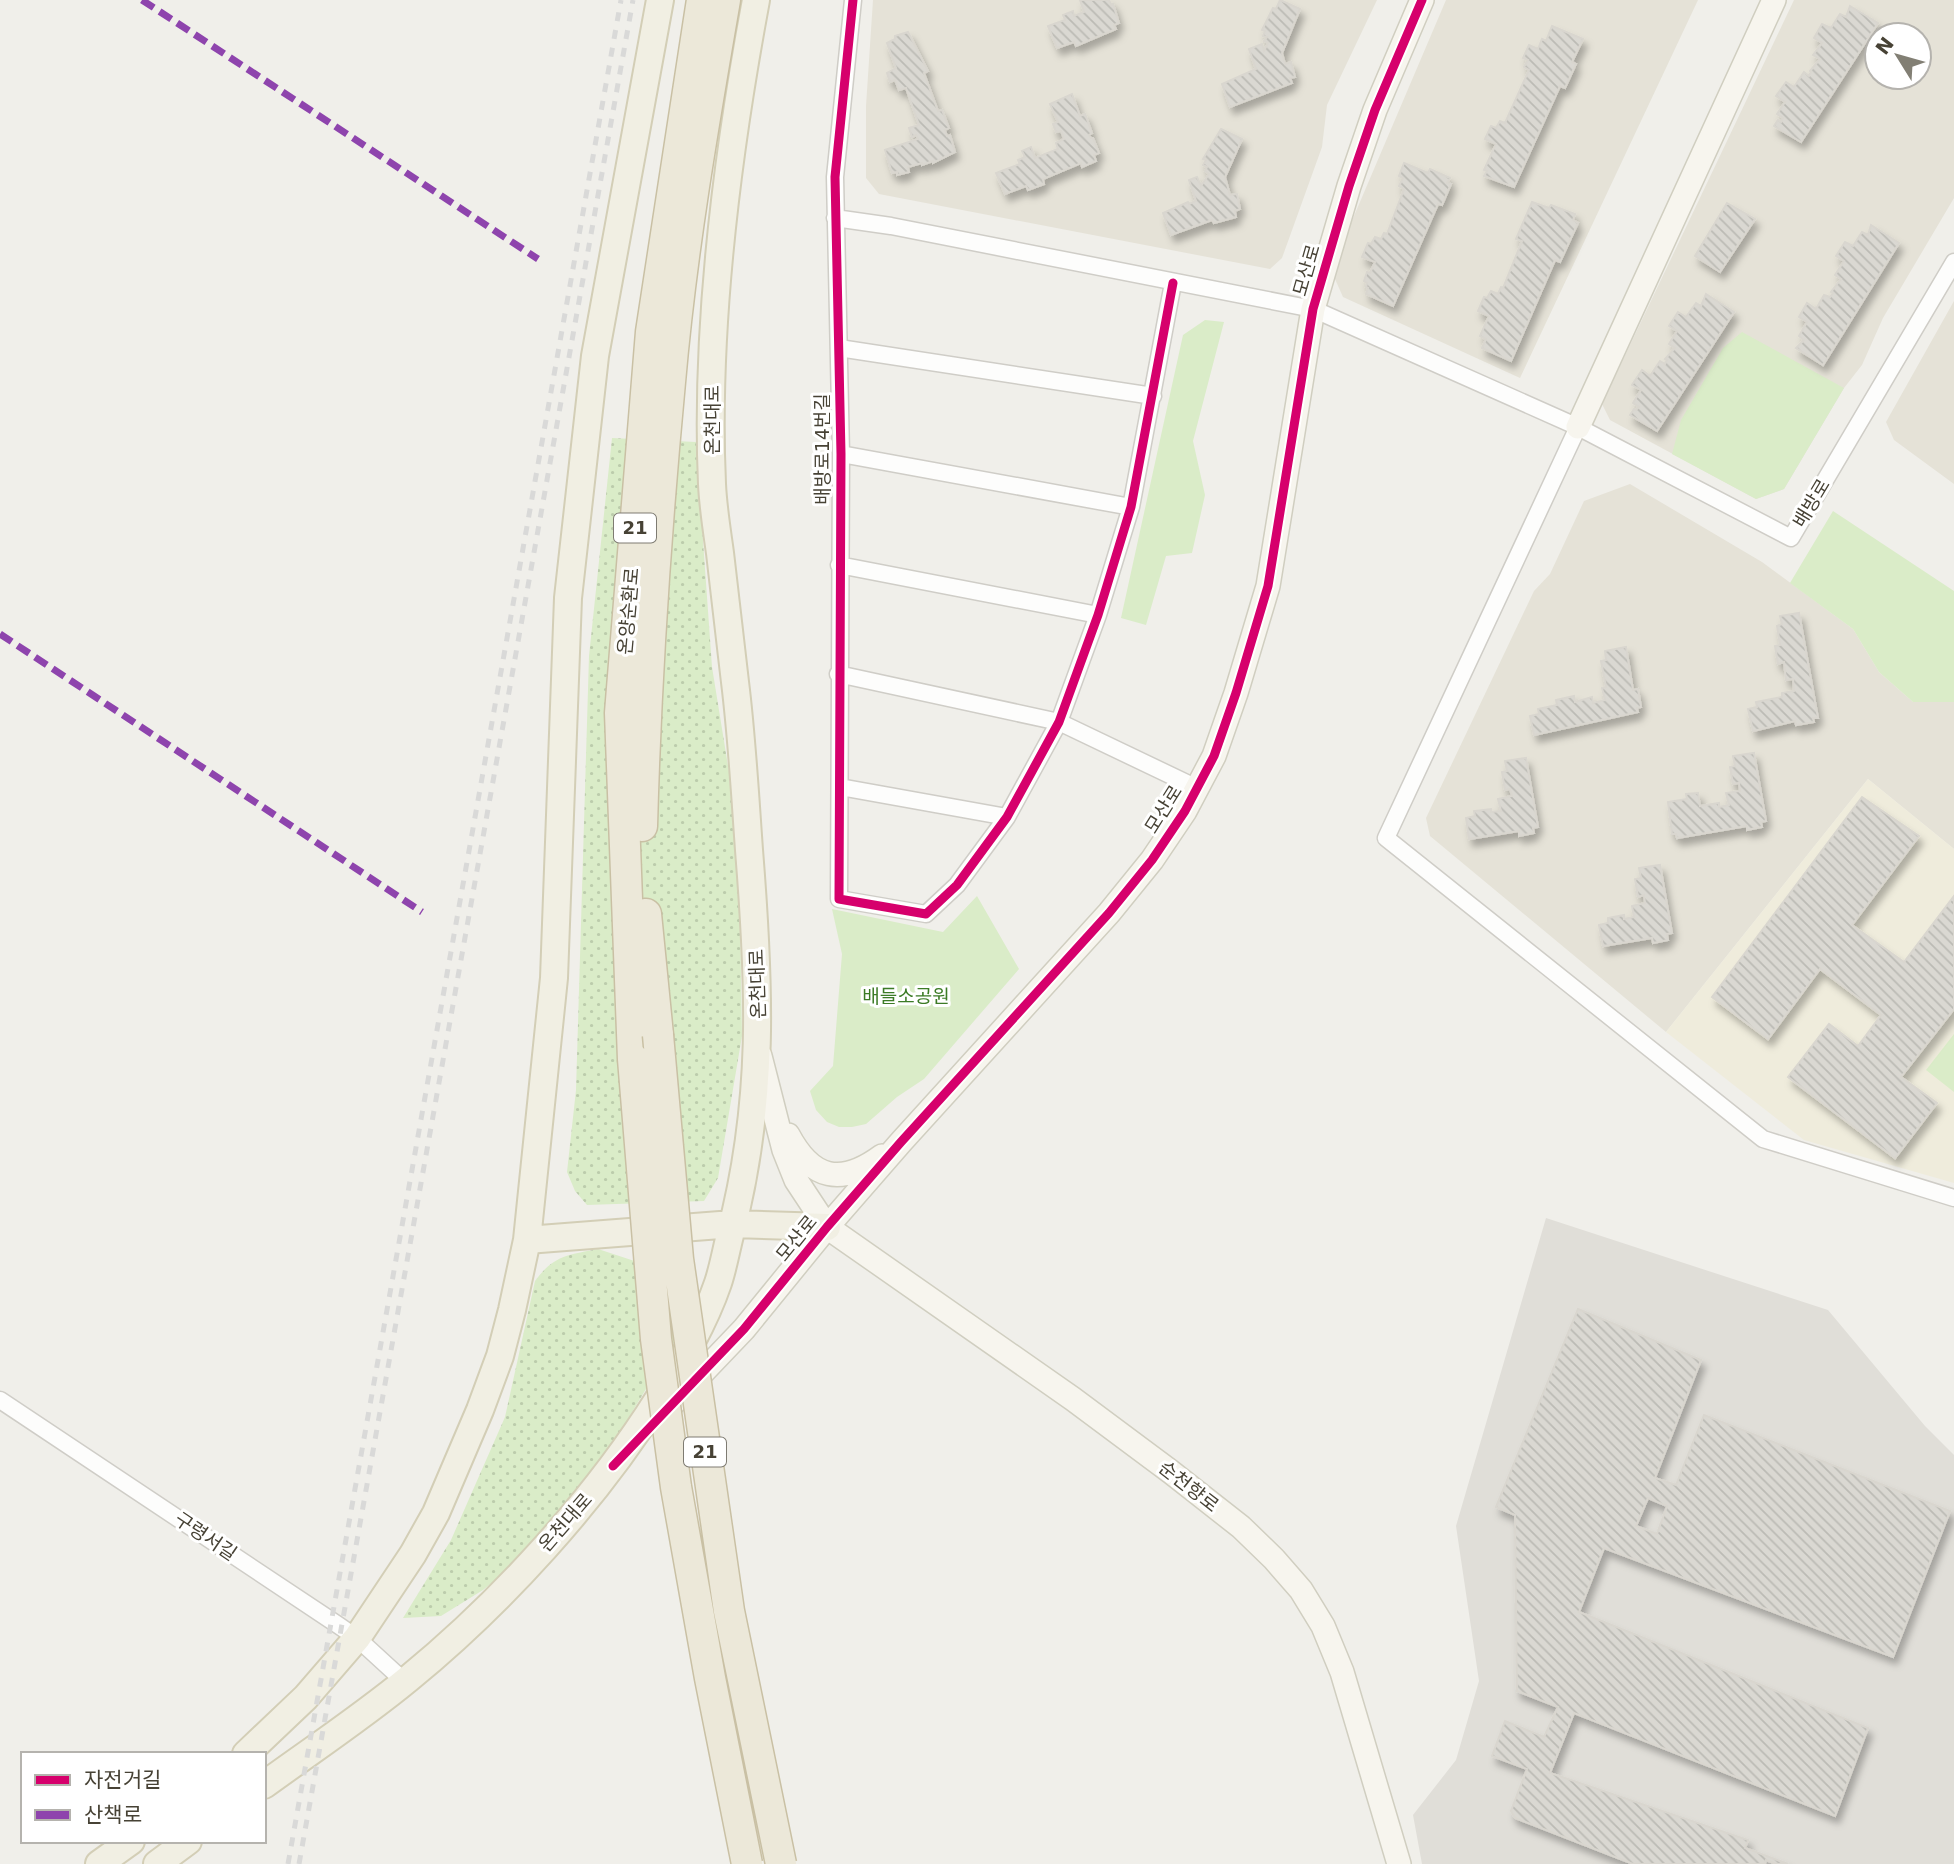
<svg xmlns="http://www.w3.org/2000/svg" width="1954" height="1864" font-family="'DejaVu Sans','Noto Sans KR',sans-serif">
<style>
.residential{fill:#e5e2d7;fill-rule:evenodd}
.industrial{fill:#e0ded8}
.education{fill:#efecdc}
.grass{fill:url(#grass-dots)}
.park{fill:#daecc8}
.building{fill:url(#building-back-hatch);stroke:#d9d6cf;stroke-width:2;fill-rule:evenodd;filter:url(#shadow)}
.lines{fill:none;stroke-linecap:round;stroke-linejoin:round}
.street-casing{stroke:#cfcdc7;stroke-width:19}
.secondary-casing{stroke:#d0cec0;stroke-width:26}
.primary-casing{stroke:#d3ceb6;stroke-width:30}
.highway-casing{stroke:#c9c0a4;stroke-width:33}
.street{stroke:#fdfdfc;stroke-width:16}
.secondary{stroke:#f7f5ee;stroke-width:23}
.primary{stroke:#f1efe3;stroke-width:26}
.highway{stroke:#ece8d9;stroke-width:30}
.rail{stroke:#d9d9d8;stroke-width:5;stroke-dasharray:9 9;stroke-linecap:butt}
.highway-bridge-casing{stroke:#c9c0a4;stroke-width:33;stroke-linecap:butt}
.highway-bridge{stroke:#ece8d9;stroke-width:30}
.quiet{stroke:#8e44ad;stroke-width:7;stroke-dasharray:14 7;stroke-linecap:butt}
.cycleway-casing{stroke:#fff;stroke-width:13}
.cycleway{stroke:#d6006c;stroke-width:9}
.labels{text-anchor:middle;stroke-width:6;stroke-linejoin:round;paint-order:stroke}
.shield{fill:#fff;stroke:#7e7b72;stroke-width:2}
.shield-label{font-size:18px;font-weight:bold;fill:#474235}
.street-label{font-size:19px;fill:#474235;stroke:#fff}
.park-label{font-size:19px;fill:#3c7b26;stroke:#fff}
</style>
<defs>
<pattern id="grass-dots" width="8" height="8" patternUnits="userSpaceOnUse" patternTransform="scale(1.75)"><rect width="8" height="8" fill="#daecc8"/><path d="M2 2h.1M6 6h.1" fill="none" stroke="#bcccac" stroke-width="1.8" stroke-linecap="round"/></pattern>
<pattern id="building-back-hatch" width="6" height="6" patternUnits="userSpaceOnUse" patternTransform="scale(1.75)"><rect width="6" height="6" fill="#dad8d2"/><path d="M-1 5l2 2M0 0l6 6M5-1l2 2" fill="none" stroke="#bcbbb5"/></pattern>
<filter id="shadow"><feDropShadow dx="4" dy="7" stdDeviation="3.5" flood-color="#0004"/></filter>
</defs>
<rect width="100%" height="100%" fill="#f0efea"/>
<path class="residential" d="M873,0h504l-50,105 -5,42 -40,111 -12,11 -391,-75 -13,-16v-72z
M1446,0h252l-178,378 -177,-81 -12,-27z
M1794,0h160v198l-71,120 -21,47 -18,23 -60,101 -28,10 -146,-79 -8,-16zM1877,35h42v42h-42z
M1954,301v183l-60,-44 -8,-18z
M1630,484l132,78 91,67 26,43 34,30h41v147l-86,-70 -202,253 -236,-196 -4,-18 108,-227 16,-17 34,-73z"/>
<path class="industrial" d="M1546,1218l282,92 97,116 29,29v409h-532l-9,-49 43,-55 23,-79 -23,-155z"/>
<path class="education" d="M1868,779l86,70v334l-150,-43 -138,-108z"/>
<path class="grass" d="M612,438l84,4 16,225 17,105 11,141 2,123 -24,142 -14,23 -117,4 -12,-14 -8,-19 9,-82 13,-434z
M598,1249l79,26 13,41 -82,136 -94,113 -31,25 -42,26 -38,2 48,-78 54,-123 30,-136c19,-26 33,-26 63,-32z"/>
<path class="park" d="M1205,320l19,2 -31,119 12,54 -13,58 -26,3 -20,69 -25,-7 62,-283z
M1742,332l102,56 -60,101 -28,10 -84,-45 9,-34 42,-72z
M1833,511l121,80v111h-41l-34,-30 -26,-43 -63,-46z
M977,896l42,73 -95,110 -27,18 -31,27 -14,3h-13l-12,-5 -11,-12 -6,-19 23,-25 9,-112 -10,-45 111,23z
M1954,1034v58l-28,-22z"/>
<path class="building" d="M1080,0h29l2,5 2,-1 6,19 -5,2 2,4 -40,17 -2,-4 -17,6 -9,-22 17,-6 -2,-5 10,-4 1,5 10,-4z
M1280,0l20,9 -18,44 3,11 6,-2 4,15 -5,1 2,5 -62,24 -8,-23 34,-15 -7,-20 13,-5 2,7 4,-8 -4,-2 3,-4 -4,-1 2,-5 -3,-1 11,-22 3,1z
M1850,6l28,17 -77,119 -27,-16 4,-6 3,2 2,-4 -6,-4 8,-12 -9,-6 10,-14 8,5 10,-15 5,4 2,-4 -1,-1 10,-12 -7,-4 9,-12 -8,-5 8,-14 9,4 9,-14 6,3z
M1552,26l31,13 -11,23 4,2 -11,24 -5,-2 -46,101 -30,-11 3,-5 -3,-1 12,-26 -11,-5 6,-13 5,2 4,-7 5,2 24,-53 -5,-3 4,-7 -5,-2 6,-13 9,4 4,-10 4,2z
M908,32l20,39 -4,2 14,38 4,-1 7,18 -4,2 2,6 3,-1 5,17 -22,11v-2l-11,4v-2l-14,4 1,5 -12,3v-3l-5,1 -7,-23 33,-11 -2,-4 -4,2 -3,-9 10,-3 -13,-37 -7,2 -4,-10 -5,2 -3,-9 9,-5 -9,-25 8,-4v-3z
M1072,94l8,22 5,-2 7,19 -3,2 2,3h2l6,15 -5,2 2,6 -14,6 -1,-4 -38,16 1,5 -16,6 -2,-4 -21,8 -9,-21 24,-9 -2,-4 7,-3 -3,-6 9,-4 4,11 23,-9 -2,-6 8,-4 -3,-8 -5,1 -3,-8 5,-2 -8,-18z
M1221,129l21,10 -17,38 5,18 7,-1 3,15 -5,2 1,6 -22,6 -2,-3 -41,15 -8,-22 25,-11 1,2 7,-3 -7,-21 8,-3 4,9 8,-12 -4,-3 2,-4 -4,-2 3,-5 -3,-1z
M1404,163l24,10 2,-4 20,9 -3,5 4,1 -9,21 -4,-1 -45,102 -27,-12 2,-6 -2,-1 1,-4 -3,-2 3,-9 3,1 5,-11 -13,-5 6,-14 3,1 4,-7 6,2 3,-6 3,1 17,-45 -5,-3 4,-8 -4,-2z
M1532,202l17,6 2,-3 24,9 -2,6 5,3 -18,39 -5,-2 -44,101 -29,-13 4,-9 -6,-3 9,-20 -11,-5 6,-14 3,1 4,-7 7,3 3,-7 2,1 19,-47 -6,-2z
M1727,203l28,16 -35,53 -25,-16z
M1871,225l28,18 -76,122 -27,-17 8,-8 -5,-4 8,-14 -8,-5 8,-14 9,6 8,-14 6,2 3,-4 -2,-1 10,-13 -6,-4 9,-14 -8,-5 9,-14 8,4 9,-14 6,3z
M1706,294l28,18 -77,119 -27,-16 4,-6 2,1 3,-3 -6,-4 8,-13 -9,-5 10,-15 8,6 10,-15 5,3 2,-4 -2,-1 10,-11 -6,-4 8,-13 -8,-5 9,-14 8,5 10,-14 5,3z
M1799,613l19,105h-5l1,4 -18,3 -1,-4 -42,10 -5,-22 9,-2 -1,-5 26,-5v-4l12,-2 -1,-12 -7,1 -2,-18 -6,2 -3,-18 5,-1 -3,-19 5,-2 -2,-8z
M1626,647l7,43 5,-1 3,18 -4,1 1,4 -104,23 -4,-19 9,-2 -1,-5 19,-4 -1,-5 18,-4 1,6 17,-5 1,6 12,-3 -3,-12 4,-1 -5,-26 5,-1 -1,-9z
M1754,753l12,68 -5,1 1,5 -15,3v-4l-70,12 -1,-4h-4l-4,-32 19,-3 -1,-5 12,-1 2,13 19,-3v4l10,-2 -3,-12 14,-2 -1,-8 -6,1 -3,-17 5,-1 -2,-10z
M1526,758l12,69 -5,1 1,5 -15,3v-5l-50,8 -3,-21 9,-2 -1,-5 17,-2v3l10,-1 -3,-12 14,-3 -2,-7 -5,1 -3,-18 5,-1 -2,-10z
M1862,797l57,39 -67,89 52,37 50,-66v113l-53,68 36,26 -42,55 -107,-81 41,-53 29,22 23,-31 -61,-46 -52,70 -56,-42z
M1660,865l12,68 -5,1 1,6 -15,3 -1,-5 -49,8 -4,-21 9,-2v-5l16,-3v4l10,-2 -2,-11 13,-3 -1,-8 -6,2 -3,-18 6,-1 -2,-10z
M1578,1309l123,51 -46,118 21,7 28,-70 246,96 -57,146 -289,-109 -25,64 289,116 -33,88 -261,-103 -24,60 198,67 -3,8 43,16h-12l-10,-4 -1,4h-132l-118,-46 -4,-7 16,-42 -35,-13 13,-35 39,16 14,-30 -41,-16 -2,-176 -19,-8zM1648,1498l19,8 -10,28 -21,-8z"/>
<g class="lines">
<defs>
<path id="street" d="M853,0l-18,177 6,277 -2,445 87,15 31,-29 50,-68 52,-95 39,-107 33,-108 42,-224
M835,218l56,8 422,83 265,118 213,111 163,-276
M839,348l314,48
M1578,427l-192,411 377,301 191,59
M841,454l290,53
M839,565l259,50
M838,674l221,48 138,66
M840,787l167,30
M0,1400l338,225 19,13 48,44"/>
<path id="secondary" d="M1578,427l196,-427
M760,1056l24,94 12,30 31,47 246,172 98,73 70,55 33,32 27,31 22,36 19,46 57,192
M788,1135c24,45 53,51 94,21
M659,1418l85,-89 83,-102 74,-85 208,-229 43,-53 33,-49 29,-55 22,-63 32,-107 45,-277 36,-123 26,-76 47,-110"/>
<path id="primary" d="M527,1240l206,-16 94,3
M246,1754l60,-57 51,-59 56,-84 23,-41 44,-103 20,-54 12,-46 15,-70 27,-262 14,-380 27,-242 65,-356
M264,1785c48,-35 98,-68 144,-106 93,-76 187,-179 251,-281 22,-36 45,-74 59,-115 5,-15 8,-32 12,-48 35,-133 30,-249 19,-385 -4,-56 -7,-112 -14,-168 -5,-43 -10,-86 -15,-129 -3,-22 -7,-46 -8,-69 -7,-157 15,-329 44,-484
M99,1864l32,-23
M157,1864l31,-23"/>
<path id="highway" d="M642,826c4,-148 14,-296 28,-444 11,-128 33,-255 55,-382
M646,914l12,121
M633,1059l-13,-346 31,-381 51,-332"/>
</defs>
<use href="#street" class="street-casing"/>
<use href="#secondary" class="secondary-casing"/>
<use href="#primary" class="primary-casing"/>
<use href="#highway" class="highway-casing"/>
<use href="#street" class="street"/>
<use href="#secondary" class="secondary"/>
<use href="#primary" class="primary"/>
<use href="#highway" class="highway"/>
<path class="rail" d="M288,1864l333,-1864
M299,1864l334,-1864"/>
<defs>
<path id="highway-bridge" d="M658,1035l20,224 51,352 52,253
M633,1059l23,280 20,148 34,191 37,186"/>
</defs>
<use href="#highway-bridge" class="highway-bridge-casing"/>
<use href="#highway-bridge" class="highway-bridge"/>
<path class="quiet" d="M142,0l396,259
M0,634l422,278"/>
<defs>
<path id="cycleway" d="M853,0l-18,177 6,277 -2,445 87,15 31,-29 50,-68 52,-95 39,-107 33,-108 42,-224
M613,1466l131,-137 83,-102 74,-85 208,-229 43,-53 33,-49 29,-55 22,-63 32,-107 45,-277 36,-123 26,-76 47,-110"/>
</defs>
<use href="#cycleway" class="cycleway-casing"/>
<use href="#cycleway" class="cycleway"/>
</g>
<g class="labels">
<g class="shield">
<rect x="614" y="513.5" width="42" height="29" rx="5"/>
<rect x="684" y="1437.5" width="42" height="29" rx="5"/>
</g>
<g class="shield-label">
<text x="635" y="534">21</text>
<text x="705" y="1458">21</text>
</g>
<g class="street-label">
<text transform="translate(1306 270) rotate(-74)" y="7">모산로</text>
<text transform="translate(712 420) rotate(-90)" y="7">온천대로</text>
<text transform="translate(822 449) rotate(-90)" y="7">배방로14번길</text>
<text transform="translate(1811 503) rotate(-59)" y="7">배방로</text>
<text transform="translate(628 611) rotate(-85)" y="7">온양순환로</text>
<text transform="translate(1163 809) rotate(-58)" y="7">모산로</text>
<text transform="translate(757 984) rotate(-92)" y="7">온천대로</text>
<text transform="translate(796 1238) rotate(-51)" y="7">모산로</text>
<text transform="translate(1189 1486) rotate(38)" y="7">순천향로</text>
<text transform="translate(565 1522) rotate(-49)" y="7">온천대로</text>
<text transform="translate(206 1536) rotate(34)" y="7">구령서길</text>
</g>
<g class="park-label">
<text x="906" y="1003">배들소공원</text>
</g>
</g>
<rect x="21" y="1752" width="245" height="91" fill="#ffffff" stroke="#b5b3ae" stroke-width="2"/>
<rect x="35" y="1775" width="35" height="10" fill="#d6006c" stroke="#b5b3ae" stroke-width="2"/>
<text x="84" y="1787" font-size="21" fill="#474235">자전거길</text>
<rect x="35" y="1810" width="35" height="10" fill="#8e44ad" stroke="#b5b3ae" stroke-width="2"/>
<text x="84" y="1822" font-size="21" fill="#474235">산책로</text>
<g transform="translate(1898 56) rotate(307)"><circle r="33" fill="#ffffff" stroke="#b5b3ae" stroke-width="2"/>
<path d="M0-5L12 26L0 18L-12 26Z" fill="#827f74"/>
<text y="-10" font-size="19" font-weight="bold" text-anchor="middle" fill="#474235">N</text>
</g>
</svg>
